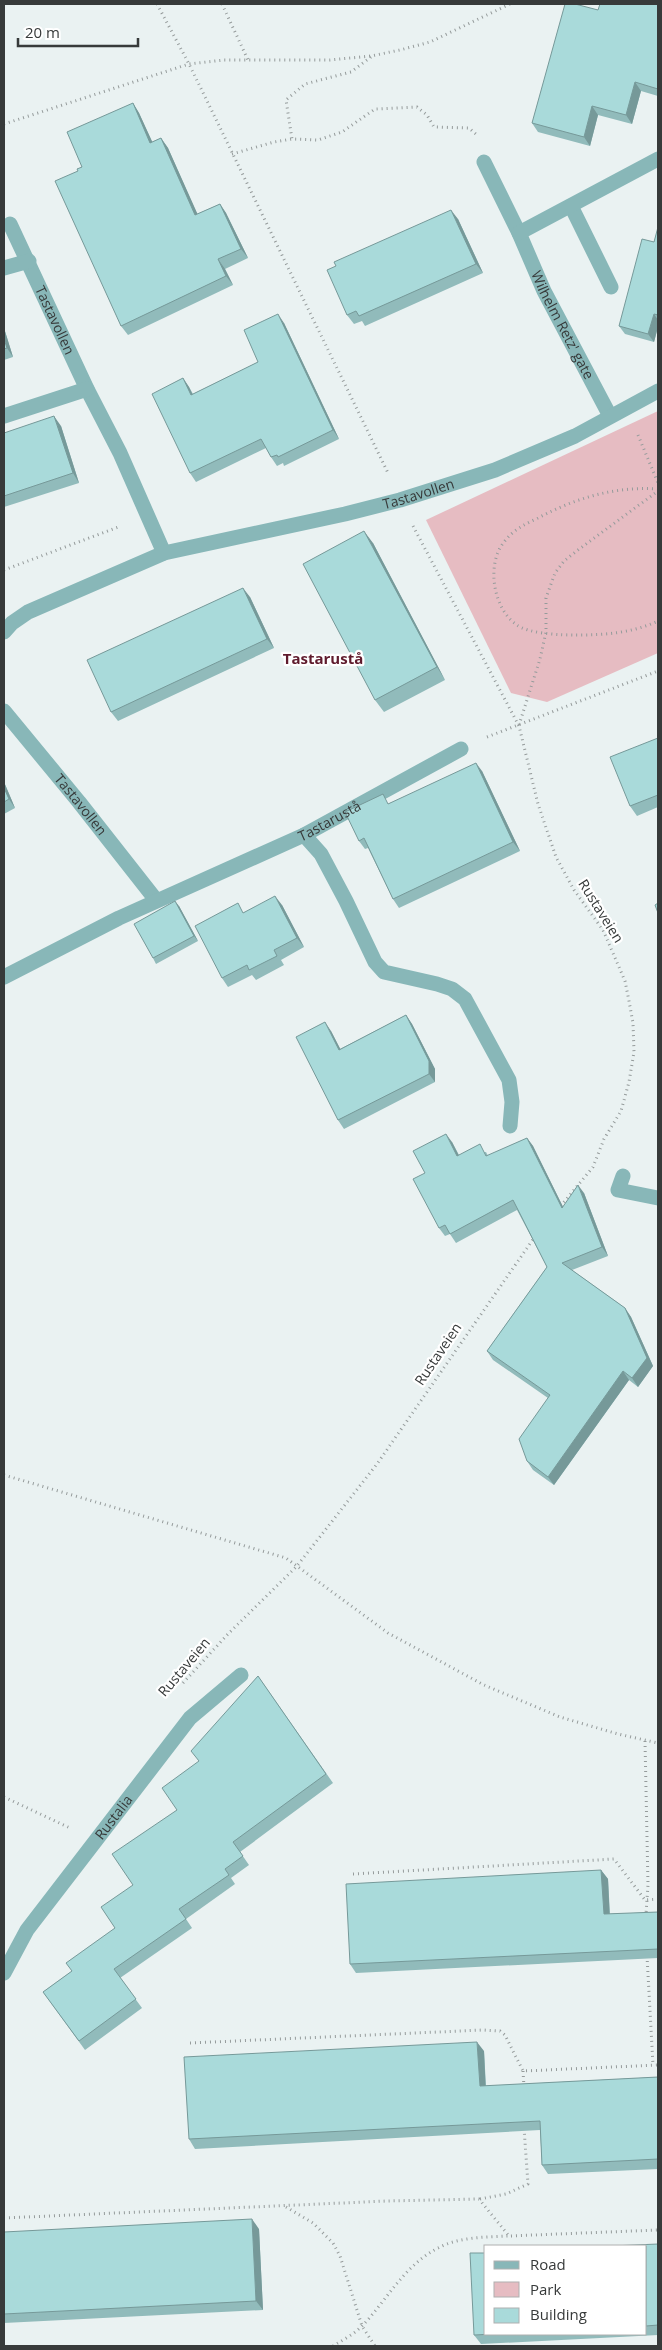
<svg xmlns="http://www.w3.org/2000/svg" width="662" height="2350" font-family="'Open Sans',sans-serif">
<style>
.green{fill:#e6bcc2}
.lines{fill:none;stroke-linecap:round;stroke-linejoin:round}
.path{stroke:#959b9b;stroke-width:3;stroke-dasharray:1 4;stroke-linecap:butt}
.minor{stroke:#88b7b8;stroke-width:15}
.wall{fill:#91bbbb}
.shaded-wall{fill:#769999}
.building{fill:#a9dada;stroke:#769999}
.labels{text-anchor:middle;stroke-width:4.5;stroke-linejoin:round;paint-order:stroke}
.street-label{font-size:14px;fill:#373a3a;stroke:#fff}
.neighbourhood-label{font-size:15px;font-weight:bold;fill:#5f1b2d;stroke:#fff}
</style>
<rect width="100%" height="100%" fill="#eaf2f2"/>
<path class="green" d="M658,411v242l-111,49 -36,-9 -85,-173z"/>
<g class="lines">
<path class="path" d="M157,4l32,60 199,409
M222,4l26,56
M371,57l-20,15 -46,12 -19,16 6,39 26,1 24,-8 33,-23 42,-2 10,8 7,12 35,1 8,7
M4,124l185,-60 35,-4h106l41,-4 29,-6 30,-8 80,-38
M232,154l42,-12 18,-3
M638,435l20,48
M658,489c-43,-3 -82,9 -120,29 -13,6 -25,12 -34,24 -18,22 -11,67 13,83 12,9 44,10 59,10 29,0 56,-2 82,-14
M413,526l106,200 19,78 18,53 18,33 29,40 22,51 4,20 4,22 1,29 -5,30 -8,29 -17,28 -11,28 -34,41
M4,570l117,-44
M519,725l21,-66 6,-27v-34l9,-25 9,-12 14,-11 80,-59
M487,737l171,-66
M4,1475l282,83 102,75 96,52 76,32 58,17 40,9
M183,1683l45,-49 69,-68 80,-102 157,-226
M645,1741l3,144 -2,29
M4,1797l66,31
M353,1874l261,-15 31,41 13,-1
M647,1956l6,109
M190,2043l293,-13 17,1 5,4 18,36 135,-6
M523,2071l1,16
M480,2199l26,-5 22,-10 -4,-56
M286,2207l27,16 20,20 7,13 22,70 13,20
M4,2218l383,-17 92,-2 30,37 149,-6
M333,2346c10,-6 23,-13 31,-22 24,-26 41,-59 74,-76 20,-11 48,-11 71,-12"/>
<g class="minor">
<path id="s1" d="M484,162l35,71 25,58 66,125"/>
<path d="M571,206l40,81"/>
<path id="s2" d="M10,224l77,165 33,64 44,100"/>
<path d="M519,233l139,-74"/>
<path d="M4,268l25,-7"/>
<path d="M4,416l83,-27"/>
<path id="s3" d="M4,632l8,-9 16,-11 136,-59 181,-39 55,-14 95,-30 80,-34 83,-45"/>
<path id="s4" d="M4,711l75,91 77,98"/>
<path d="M304,835l17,19 25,47 29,61 9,10 53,12 15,5 13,10 44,81 3,22 -2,24"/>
<path id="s5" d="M4,977l115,-59 185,-83 157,-86"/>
<path d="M623,1176l-5,14 40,8"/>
<path id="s6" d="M4,1973l23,-43 163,-212 51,-43"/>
</g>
</g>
<path class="wall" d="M658,4v92l-17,-5 -9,33 -34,-9 -8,31 -52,-14 -6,-9 66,-113z
M133,103l6,10 13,29 9,-4 7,10 29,66 23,-10 6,9 22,45 -23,11 8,16 -105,50 -7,-9 -43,-155z
M458,219l25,54 -118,53 -3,-5 -8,3 -7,-9z
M658,227v100l-4,15 -29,-8 -6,-8 35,-84z
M284,323l55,116 -55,27 -1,-3 -6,3 -6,-9 -5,-9 -70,34 -6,-9 -7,-95 6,9 4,7 65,-32z
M4,328l9,29 -9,3z
M61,426l18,57 -75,24v-74z
M373,543l72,137 -61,32 -9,-12z
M250,597l24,51 -156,73 -7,-9z
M658,738v69l-21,9 -7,-10z
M482,771l38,80 -121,57 -6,-9 -25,-51 -3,1 -6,-8 31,-38z
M4,782l11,26 -11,6z
M282,905l22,42 -23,13 3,5 -28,15 -4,-5 -24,12 -6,-9 22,-66z
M179,906l19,35 -42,23 -3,-6z
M406,1015l6,9 23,45v13l-91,47 -6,-9 -7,-89 9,18z
M527,1138l6,8 30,61 21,-14 24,63 -36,14 53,38 6,9 22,49 -15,21 -9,-7 -75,105 -21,-15 -6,-9 21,-63 -55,-38 -6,-9 60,-84 -30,-57 -61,33 -6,-9 -5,2 -6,-8 -14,-55 27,-31 7,13 27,-3 2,4z
M258,1676l75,107 -93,69 9,13 -18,13 4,6 -49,35 6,9 -72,50 22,30 -57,42 -42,-58 29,-21 43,-43 18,-43 44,-75 22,-49z
M601,1870l7,9 2,35 48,-2v46l-302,15 -6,-9z
M484,2051l2,35 172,-9v92l-110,5 -6,-9 -2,-35 -345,19 -6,-10z
M259,2229l4,81 -259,13v-91z
M658,2244v91l-177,9 -7,-9 12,-1h160v-88z"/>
<path class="shaded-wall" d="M635,82l6,9 -9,33 -6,-9z
M133,103l6,10 18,39 -7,-9z
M592,106l6,9 -8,31 -6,-9z
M161,138l7,10 34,76 -7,-9z
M220,204l6,9 22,45 -7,-9z
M451,210l7,9 25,54 -7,-9z
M218,259l7,10 8,16 -7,-9z
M278,314l6,9 55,116 -6,-9z
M654,314l4,6v7l-4,15 -6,-8z
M4,328l9,29 -6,-9 -3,-9z
M183,378l6,9 8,17 -6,-9z
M54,416l7,10 18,57 -6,-10z
M364,531l9,12 72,137 -8,-13z
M243,588l7,9 24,51 -7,-9z
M476,763l6,8 38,80 -7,-9z
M4,782l11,26 -6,-9 -5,-11z
M275,896l7,9 22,42 -7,-9z
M175,901l4,5 19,35 -4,-5z
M406,1015l6,9 23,45v13l-6,-8z
M325,1022l6,9 14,27 -6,-8z
M446,1134l6,8 11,22 -6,-8z
M527,1138l6,8 35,71 -6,-9z
M578,1185l6,8 24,63 -6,-9z
M625,1308l6,9 22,49 -15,21 -6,-9z
M623,1371l6,9 -75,105 -6,-8z
M601,1870l7,9 2,45 -6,-10z
M477,2042l7,9 2,45 -6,-10z
M252,2219l7,10 4,81 -7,-9z"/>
<path class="building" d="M565,4h10l23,6 2,-6h58v85l-23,-7 -9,33 -34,-9 -8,31 -52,-14z
M133,103l17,40 11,-5 34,77 25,-11 21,45 -23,10 8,17 -105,50 -66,-145 23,-10 -1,-2 5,-2 -15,-35z
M451,210l25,54 -117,52 -3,-5 -9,4 -20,-45 9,-4 -2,-4z
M658,227v88l-4,-1 -6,20 -29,-8 23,-87 12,3z
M278,314l55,116 -55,27 -1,-2 -6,2 -10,-18 -71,34 -38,-79 31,-16 8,17 67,-33 -14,-32z
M4,339l3,9 -3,1z
M54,416l19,57 -69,23v-63z
M364,531l73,136 -62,33 -72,-136z
M243,588l24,51 -156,73 -24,-52z
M658,738v57l-28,11 -20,-49z
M476,763l37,79 -120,57 -29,-61 -5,3 -14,-29 38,-18 5,10z
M4,788l5,11 -5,3z
M275,896l22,42 -23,12 3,6 -28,14 -2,-5 -25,13 -27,-52 43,-23 5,10z
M175,901l19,35 -41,22 -19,-34z
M658,903v10l-3,-8z
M406,1015l23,46v13l-91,46 -42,-83 29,-15 14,28z
M446,1134l11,22 23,-12 6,12 41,-18 35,70 16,-23 24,62 -40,16 63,45 22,50 -15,20 -9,-7 -75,106 -21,-16 -8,-22 31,-44 -63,-44 60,-84 -34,-67 -63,34 -5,-9 -6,3 -26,-49 12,-6 -12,-22z
M258,1676l68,98 -93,68 10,14 -18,13 4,6 -50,34 7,10 -72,50 22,30 -57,42 -36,-49 29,-21 -6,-8 49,-35 -14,-21 32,-22 -21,-31 65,-44 -15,-22 37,-27 -8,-10z
M601,1870l3,44 54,-2v37l-308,15 -4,-80z
M477,2042l3,44 178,-9v82l-116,6 -2,-44 -351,18 -5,-82z
M252,2219l4,82 -252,13v-82z
M658,2244v81l-12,1v-80h-35z
M470,2253h16v81h8l-20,1z"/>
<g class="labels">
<g class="street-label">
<text dy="5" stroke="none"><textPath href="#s2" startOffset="106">Tastavollen</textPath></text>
<text dy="5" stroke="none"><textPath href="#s1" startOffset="181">Wilhelm Retz' gate</textPath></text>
<text dy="5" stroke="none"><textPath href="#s3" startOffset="441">Tastavollen</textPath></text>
<text dy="5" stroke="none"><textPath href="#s4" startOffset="121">Tastavollen</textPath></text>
<text dy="5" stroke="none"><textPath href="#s5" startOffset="361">Tastarustå</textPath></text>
<text transform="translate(601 911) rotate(58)" y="5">Rustaveien</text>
<text transform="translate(438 1354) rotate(-56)" y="5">Rustaveien</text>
<text transform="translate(184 1667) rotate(-50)" y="5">Rustaveien</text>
<text dy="5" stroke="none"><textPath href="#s6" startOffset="191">Rustalia</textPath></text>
</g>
<g class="neighbourhood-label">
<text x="323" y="664">Tastarustå</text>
</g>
</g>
<rect width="662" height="2350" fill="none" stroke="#373a3a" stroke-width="10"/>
<rect x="484" y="2245" width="162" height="90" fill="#ffffff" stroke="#afb0b0"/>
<rect x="494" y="2261" width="25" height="8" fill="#88b7b8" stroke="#afb0b0"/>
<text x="530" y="2270" font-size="15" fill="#373a3a">Road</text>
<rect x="494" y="2282" width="25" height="15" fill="#e6bcc2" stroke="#afb0b0"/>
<text x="530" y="2295" font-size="15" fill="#373a3a">Park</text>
<rect x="494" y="2308" width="25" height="15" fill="#a9dada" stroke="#afb0b0"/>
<text x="530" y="2320" font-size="15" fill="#373a3a">Building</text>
<path d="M18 38v8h120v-8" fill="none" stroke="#373a3a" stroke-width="2.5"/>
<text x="25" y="38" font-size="15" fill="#373a3a" stroke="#ffffff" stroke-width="4" paint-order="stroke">20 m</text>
</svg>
